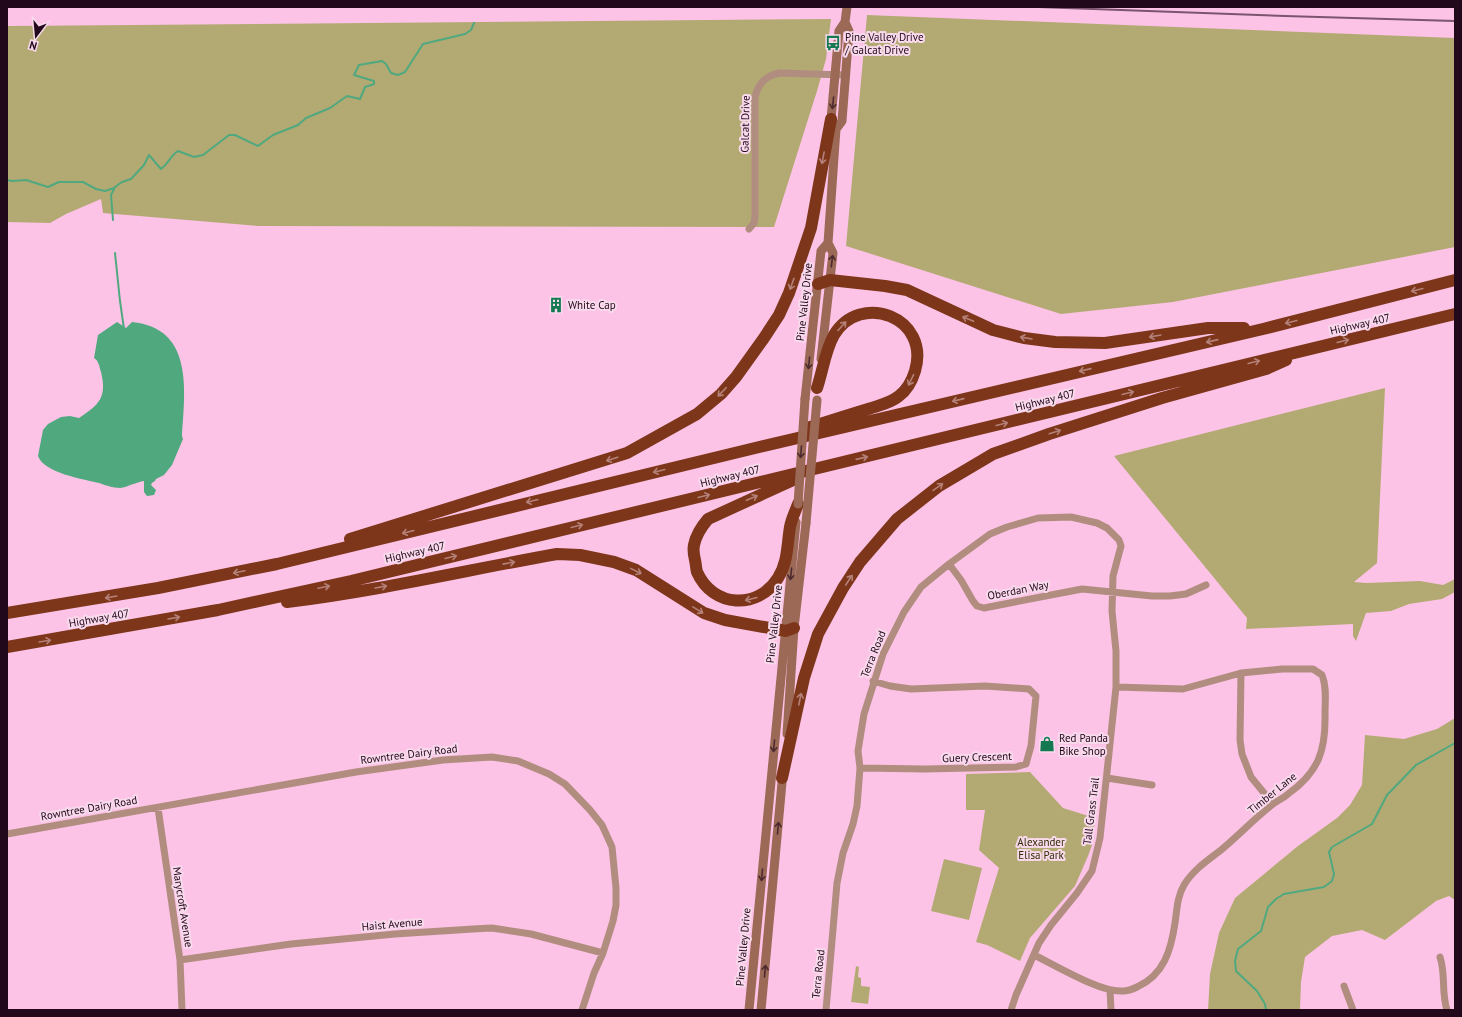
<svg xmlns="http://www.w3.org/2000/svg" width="1462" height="1017" font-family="'PT Sans',sans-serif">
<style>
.green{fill:#b3aa73}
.water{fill:#50a87f}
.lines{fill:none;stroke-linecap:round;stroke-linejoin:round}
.stream{stroke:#50a87f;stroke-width:2}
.street{stroke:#b18d80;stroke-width:7}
.secondary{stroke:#9c6956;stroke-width:9}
.highway{stroke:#7d361a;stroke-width:12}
.rail{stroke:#7b546e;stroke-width:2}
.secondary-bridge{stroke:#9c6956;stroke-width:9}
.oneway{stroke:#4c2a2f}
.oneway2{stroke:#b48078}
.labels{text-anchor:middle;stroke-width:4;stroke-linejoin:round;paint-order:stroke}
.poi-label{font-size:11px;fill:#21081a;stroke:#f8daec;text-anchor:start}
.street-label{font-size:11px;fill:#21081a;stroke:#f8daec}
.park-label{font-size:11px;fill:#312b05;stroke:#f8daec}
</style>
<rect width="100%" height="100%" fill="#fdc3e7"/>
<path class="green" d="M867,15l588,23v209l-282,55 -112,12 -215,-68z
M831,19l-5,40 -9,32 -43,136 -516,-1 -155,-13 -2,-14 -35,15 -16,9 -43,-1v-196z
M1385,388l-8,175 -23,19 12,1 54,-2 23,4 12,-6v13l-13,7 -33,5 -18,7 -25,2 -10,28 -3,-5v-12l-107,5 1,-11 -133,-162z
M1455,718v182l-6,-4 -13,5 -51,39 -23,-10 -30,6 -27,21 -4,25 -1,28h-92l2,-36 9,-41 16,-35 63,-52 39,-28 13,-13 12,-20 3,-50 39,4 33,-10z
M1030,772l33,36 32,10 -3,27 -4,11 -13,30 -45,52 -10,23 -33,-16 -11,-3 23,-74 -20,-18 6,-40h-19v-36z
M944,859l38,9 -13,52 -38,-9z
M856,966l3,1 -1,10 3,1v8l9,1 -2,17 -17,-2z"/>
<path class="water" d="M117,322l9,6 6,-6c62,6 53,69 50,114l1,3 -11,26 -8,10 -8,4 -1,2 -3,2 -1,2 5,5 -2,5 -7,1 -3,-4v-11c-8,1 -16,6 -24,7 -7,0 -15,-3 -21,-5 -16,-4 -55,-10 -61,-27l5,-26 5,-6 13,-7 9,-1 9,2c21,-14 28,-21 22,-46 -2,-6 -2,-11 -7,-14l4,-23z"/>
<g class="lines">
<path class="stream" d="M7,180l5,1 14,-1 22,7 11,-5h24l13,7 9,2 9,-3
M113,220l-2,-25 4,-8 7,-5 9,-3 13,-14 5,-10 12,14c8,-6 9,-13 17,-18l16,6 9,-2 26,-20h6l23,11 15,-11 25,-10 8,-7 24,-10 17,-12 13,3 5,-12 9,-3v-3l-20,-6 5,-10 23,-4 4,3 5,9 7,2 7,-3 18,-28 42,-10 6,-4 3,-7
M115,253l5,48 4,28
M1266,1010l-1,-6 -8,-13 -21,-20 -1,-10 3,-12 23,-18 7,-24 8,-8 8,-5 40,-7 8,-6 2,-7 -5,-22 3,-5 40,-23 15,-29 29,-30 39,-22"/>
<path class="street" d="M749,229l5,-6 1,-7v-119c3,-13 11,-22 25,-24l66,2
M949,564l12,16 12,21 4,5 7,2 98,-19 70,7h18l16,-2 20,-9
M1241,673l-1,67 2,14 9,23 22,27
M860,768l65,1 91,-2 10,-3 5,-18 5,-50 -7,-7 -44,-3 -74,3 -21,-3 -17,-5
M1107,778l45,7
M158,808l22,152 2,50
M7,834l349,-62 87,-12 49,-3 26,4 31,13 16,10 25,26 12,15 10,22 4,41v17l-3,16 -10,32 -9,20 -12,37
M1034,955c21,10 67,38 89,36 4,0 10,-2 14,-4 27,-12 34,-37 38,-64 2,-13 2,-26 9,-38 9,-15 24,-25 37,-35 18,-15 34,-32 52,-46 5,-4 11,-6 15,-10 31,-22 38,-44 37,-81 0,-12 2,-26 -3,-38l-9,-6h-31l-41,4 -58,16 -67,-2
M1440,957c6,18 1,35 7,53
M180,960l111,-16 104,-10 78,-5 19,-1 39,6 72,19
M1344,986l9,24
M1110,990l1,20
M826,1010l11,-127 6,-30 10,-29 4,-18 3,-38 -2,-17 6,-37 19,-60 21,-42 17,-25 28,-23 41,-30 17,-7 31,-9 33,-1 26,6 10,5 12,12 2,6 -8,30 -1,35 4,40v36l-16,151 -8,33 -15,22 -26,32 -12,18 -23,52 -5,15"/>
<path class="secondary" d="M834,124l-3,-5 8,-88 6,-9
M821,359l12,-106 -5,-10 8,-114 6,-8 7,-90 -4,-9 2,-15
M805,399l16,-148 7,-8
M787,734l7,-106 12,-105
M749,1010l47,-488
M761,1010l22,-238"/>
<path class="highway" d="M818,284l12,-4 55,6 22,4 86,40 31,8 31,4 50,1 103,-15h36
M807,428c20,-6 41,-13 61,-19 11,-4 21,-5 31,-13 8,-6 13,-15 16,-25 16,-54 -55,-80 -81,-36 -9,16 -11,35 -17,53
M793,480l-85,39c-6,7 -12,16 -14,26 -1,5 0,11 1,15 1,4 1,9 2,12 16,36 61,38 81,6 10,-16 9,-33 12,-51 1,-7 5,-15 8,-23
M350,539l277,-86 70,-39 24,-20 15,-17 28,-39 15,-23 10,-22 22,-65 20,-109
M287,602c90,-11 180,-32 270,-48l23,1 34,7 22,8 68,43 21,7 61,11 8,-3
M7,613l151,-25 119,-24 474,-115 512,-120 192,-49
M7,647l211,-37 133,-29 1104,-267
M782,778l22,-100 14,-44 25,-46 17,-26 37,-43 42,-33 54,-32 56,-20 113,-36 104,-29 20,-9"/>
<path class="rail" d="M1038,7l247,9 170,5"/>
<path class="secondary-bridge" d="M798,504l7,-105
M806,523l11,-123"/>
</g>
<defs><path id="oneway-shaft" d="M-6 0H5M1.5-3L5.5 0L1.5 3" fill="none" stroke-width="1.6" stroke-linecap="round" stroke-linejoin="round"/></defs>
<g class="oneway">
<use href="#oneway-shaft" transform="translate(833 103) rotate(96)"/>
<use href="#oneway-shaft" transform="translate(832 261) rotate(-83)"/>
<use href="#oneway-shaft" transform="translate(809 363) rotate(96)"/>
<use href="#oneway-shaft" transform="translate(801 452) rotate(94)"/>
<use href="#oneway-shaft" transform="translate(791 574) rotate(96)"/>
<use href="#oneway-shaft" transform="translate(774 746) rotate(95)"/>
<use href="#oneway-shaft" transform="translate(778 828) rotate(-85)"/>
<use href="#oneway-shaft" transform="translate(762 875) rotate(95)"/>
<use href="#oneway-shaft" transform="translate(765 971) rotate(-85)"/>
</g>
<g class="oneway2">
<use href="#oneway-shaft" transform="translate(823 158) rotate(101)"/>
<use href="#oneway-shaft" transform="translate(792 284) rotate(109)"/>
<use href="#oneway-shaft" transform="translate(1417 290) rotate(166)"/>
<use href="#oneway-shaft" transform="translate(968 319) rotate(-157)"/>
<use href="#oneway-shaft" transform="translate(1291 322) rotate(166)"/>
<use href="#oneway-shaft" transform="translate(842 326) rotate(-48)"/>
<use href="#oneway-shaft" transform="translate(1155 336) rotate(170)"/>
<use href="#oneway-shaft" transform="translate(1026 338) rotate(-170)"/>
<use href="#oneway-shaft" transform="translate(1212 341) rotate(167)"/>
<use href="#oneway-shaft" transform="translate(1343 341) rotate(-14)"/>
<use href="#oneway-shaft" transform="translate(1254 362) rotate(-14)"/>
<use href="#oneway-shaft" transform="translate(1085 370) rotate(167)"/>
<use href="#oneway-shaft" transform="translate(911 380) rotate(116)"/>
<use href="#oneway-shaft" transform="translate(722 392) rotate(134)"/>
<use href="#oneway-shaft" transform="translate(1128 393) rotate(-14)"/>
<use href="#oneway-shaft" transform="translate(958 400) rotate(167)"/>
<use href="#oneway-shaft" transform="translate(1002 424) rotate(-14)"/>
<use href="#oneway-shaft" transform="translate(1055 432) rotate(-18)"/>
<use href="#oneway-shaft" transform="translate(862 458) rotate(-13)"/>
<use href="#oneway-shaft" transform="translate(612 459) rotate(162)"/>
<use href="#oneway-shaft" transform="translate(659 471) rotate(166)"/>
<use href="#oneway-shaft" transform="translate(938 487) rotate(-35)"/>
<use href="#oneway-shaft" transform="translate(704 496) rotate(-14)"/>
<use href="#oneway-shaft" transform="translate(752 498) rotate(-23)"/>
<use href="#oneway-shaft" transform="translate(532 501) rotate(166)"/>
<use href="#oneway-shaft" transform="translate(577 526) rotate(-14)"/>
<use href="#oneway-shaft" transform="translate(408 532) rotate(166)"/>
<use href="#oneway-shaft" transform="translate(451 557) rotate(-14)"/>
<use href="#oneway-shaft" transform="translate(509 563) rotate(-11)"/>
<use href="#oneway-shaft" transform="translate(636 571) rotate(26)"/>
<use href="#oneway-shaft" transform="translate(239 572) rotate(168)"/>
<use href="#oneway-shaft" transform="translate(849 580) rotate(-57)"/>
<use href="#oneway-shaft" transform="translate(324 587) rotate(-12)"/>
<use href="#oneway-shaft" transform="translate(381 587) rotate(-10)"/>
<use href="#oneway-shaft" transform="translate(111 597) rotate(170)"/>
<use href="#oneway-shaft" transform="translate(751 599) rotate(166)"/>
<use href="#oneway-shaft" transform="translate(698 610) rotate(32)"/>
<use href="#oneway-shaft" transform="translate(174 618) rotate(-10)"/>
<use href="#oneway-shaft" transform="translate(45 641) rotate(-9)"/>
<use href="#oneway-shaft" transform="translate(800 699) rotate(-79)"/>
</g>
<defs>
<symbol id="bus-bare" viewBox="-9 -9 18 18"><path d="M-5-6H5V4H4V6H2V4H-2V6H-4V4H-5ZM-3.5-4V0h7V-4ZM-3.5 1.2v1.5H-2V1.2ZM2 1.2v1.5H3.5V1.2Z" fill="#147951" stroke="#f8daec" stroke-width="2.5" paint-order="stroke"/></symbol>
<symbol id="building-bare" viewBox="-9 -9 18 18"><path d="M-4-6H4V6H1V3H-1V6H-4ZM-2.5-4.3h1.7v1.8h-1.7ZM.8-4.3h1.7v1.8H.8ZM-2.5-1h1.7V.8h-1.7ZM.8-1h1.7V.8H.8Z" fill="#147951" stroke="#f8daec" stroke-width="2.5" paint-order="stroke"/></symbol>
<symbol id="shop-bare" viewBox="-9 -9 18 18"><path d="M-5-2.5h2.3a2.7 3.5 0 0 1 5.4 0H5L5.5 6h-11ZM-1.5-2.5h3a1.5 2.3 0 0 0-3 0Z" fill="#147951" stroke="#f8daec" stroke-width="2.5" paint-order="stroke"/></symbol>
</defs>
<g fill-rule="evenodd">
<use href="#bus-bare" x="822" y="32" width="22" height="22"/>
<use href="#building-bare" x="545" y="294" width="22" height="22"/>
<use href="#shop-bare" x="1036" y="733" width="22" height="22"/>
</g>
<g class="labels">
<g class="poi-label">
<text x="845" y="41">Pine Valley Drive<tspan x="845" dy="13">/ Galcat Drive</tspan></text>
<text x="568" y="309">White Cap</text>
<text x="1059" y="742">Red Panda<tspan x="1059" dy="13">Bike Shop</tspan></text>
</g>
<g class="street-label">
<text transform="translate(745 124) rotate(-89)" y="4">Galcat Drive</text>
<text transform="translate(804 302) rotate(-84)" y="4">Pine Valley Drive</text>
<text transform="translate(1360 324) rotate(-13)" y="4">Highway 407</text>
<text transform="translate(1045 400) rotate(-14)" y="4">Highway 407</text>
<text transform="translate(730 476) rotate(-14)" y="4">Highway 407</text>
<text transform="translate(415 552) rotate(-13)" y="4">Highway 407</text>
<text transform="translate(1018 590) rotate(-11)" y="4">Oberdan Way</text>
<text transform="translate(99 618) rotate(-10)" y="4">Highway 407</text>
<text transform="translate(774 624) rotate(-84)" y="4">Pine Valley Drive</text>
<text transform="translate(873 654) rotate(-68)" y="4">Terra Road</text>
<text transform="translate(409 754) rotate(-7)" y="4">Rowntree Dairy Road</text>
<text transform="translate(977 757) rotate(-2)" y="4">Guery Crescent</text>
<text transform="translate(1272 793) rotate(-39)" y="4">Timber Lane</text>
<text transform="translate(89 808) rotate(-10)" y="4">Rowntree Dairy Road</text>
<text transform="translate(1091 811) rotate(-83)" y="4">Tall Grass Trail</text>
<text transform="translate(183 907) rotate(81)" y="4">Marycroft Avenue</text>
<text transform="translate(392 924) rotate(-5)" y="4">Haist Avenue</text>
<text transform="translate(743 947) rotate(-85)" y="4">Pine Valley Drive</text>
<text transform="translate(818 974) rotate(-84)" y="4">Terra Road</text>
</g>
<g class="park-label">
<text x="1041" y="846">Alexander<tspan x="1041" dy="13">Elisa Park</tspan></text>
</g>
</g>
<rect width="1462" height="1017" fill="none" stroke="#21081a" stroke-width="16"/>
<g transform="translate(36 36) rotate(196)" stroke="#f8daec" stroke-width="3" paint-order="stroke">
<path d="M0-3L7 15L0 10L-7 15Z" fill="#21081a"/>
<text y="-6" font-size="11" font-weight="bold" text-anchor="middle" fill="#21081a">N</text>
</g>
</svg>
